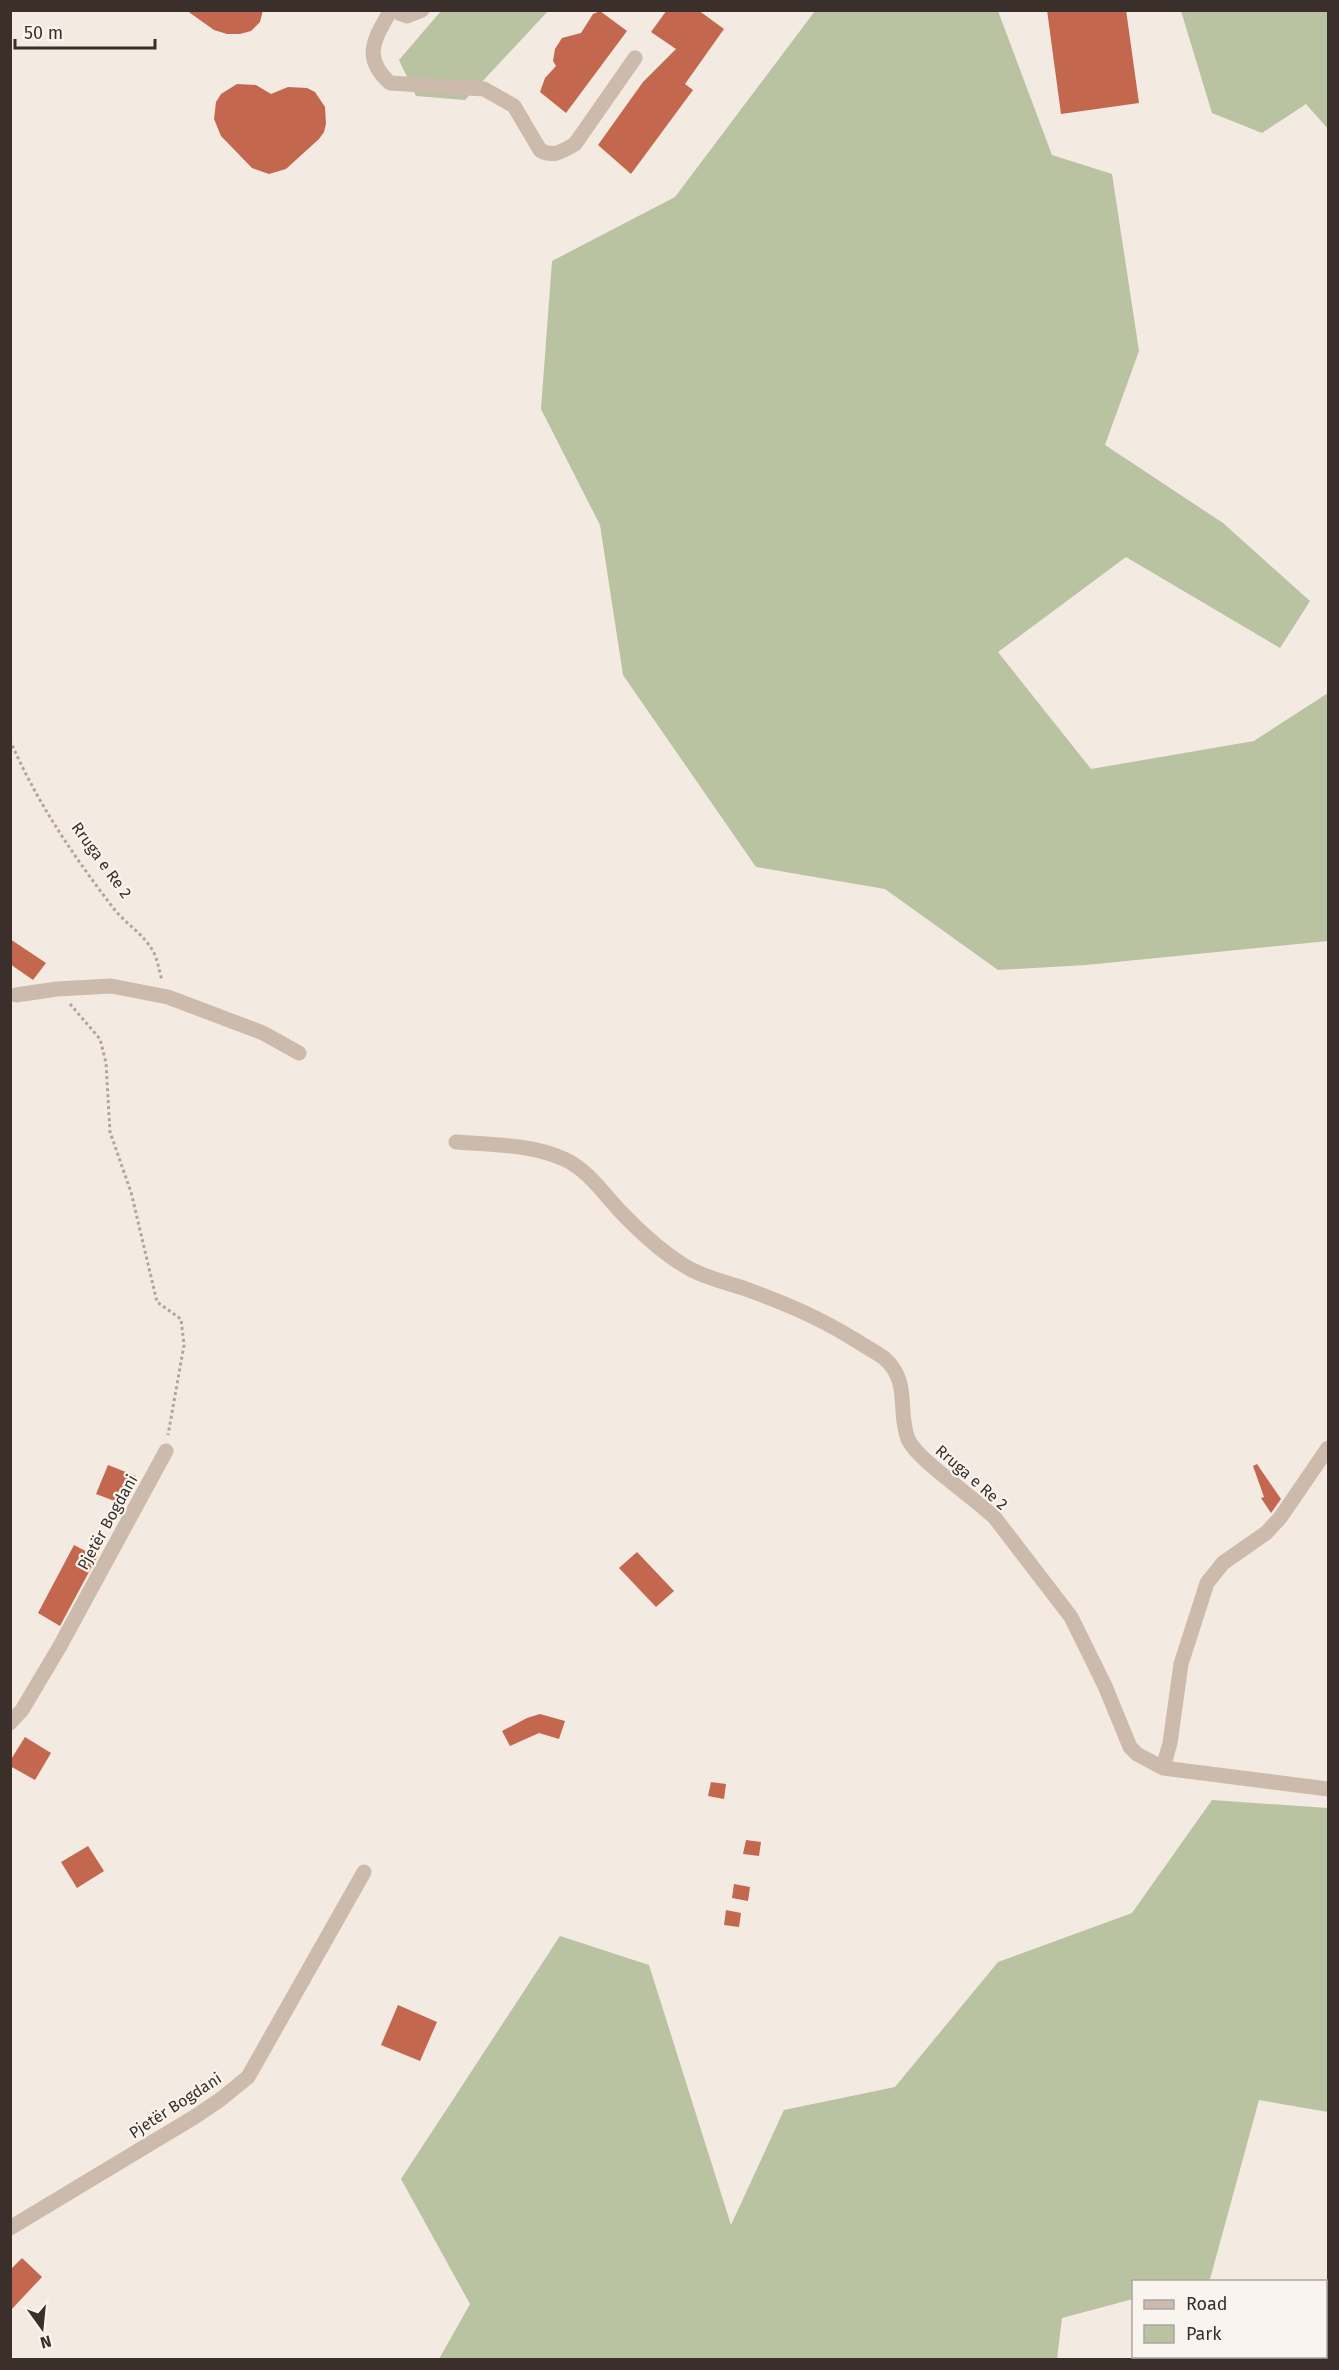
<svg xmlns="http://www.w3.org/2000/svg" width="1339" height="2370" font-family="'Fira Sans',sans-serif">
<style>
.green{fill:#b9c2a1}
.building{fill:#c3674f}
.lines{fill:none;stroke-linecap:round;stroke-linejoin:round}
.path{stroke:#b8a497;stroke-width:3;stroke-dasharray:3 3;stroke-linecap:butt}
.street{stroke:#ccbaad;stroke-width:15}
.labels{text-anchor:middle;stroke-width:4.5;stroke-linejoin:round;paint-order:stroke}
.street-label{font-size:16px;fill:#3a2f2b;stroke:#faf4ee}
</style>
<rect width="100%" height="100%" fill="#f3eae1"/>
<path class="green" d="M441,11h107l-83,89 -49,-4 -17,-36z
M815,11h183l54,144 60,19 27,177 -34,94 118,78 87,78 -30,47 -154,-91 -128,95 93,117 163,-28 74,-48v248l-242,24 -88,5 -113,-81 -129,-22 -133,-192 -23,-150 -59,-116 11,-148 123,-64z
M1181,11h147v118l-22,-25 -44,29 -50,-20z
M1212,1800l116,8v304l-69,-12 -49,179 -8,3h-68l-1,17 -71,19 -5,41h-618l31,-55 -69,-125 159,-243 89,29 82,260 53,-115 111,-23 103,-125 134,-49z"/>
<path class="building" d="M186,10h77l-3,12 -9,9 -11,3h-13l-13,-4z
M667,10h31l26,19 -39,55 8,6 -62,84 -33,-29 45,-63 33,-33 -25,-17z
M1047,10h79l13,93 -78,11z
M600,11l27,20 -61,82 -26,-21 5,-14 11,-12 -3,-5 2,-12 7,-11 19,-5 12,-19z
M237,84l19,1 15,9 17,-7 19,1 8,4 10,15 1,17 -2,8 -5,7 -33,30 -17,5 -17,-6 -31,-32 -7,-17 2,-17 5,-8z
M10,939l36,24 -13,17 -23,-16z
M1257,1464l24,35 -10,14 -10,-15 3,-1 -11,-31z
M108,1465l28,11 -11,29 -29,-11z
M74,1545l23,12 -37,69 -22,-13z
M637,1552l37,39 -18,16 -37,-39z
M540,1714l25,7 -6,18 -20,-6 -29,13 -8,-15 25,-13z
M25,1737l26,16 -16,27 -25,-14v-5z
M711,1782l15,2 -2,15 -16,-3z
M746,1840l15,2 -2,14 -16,-2z
M88,1846l16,25 -27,17 -16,-26z
M734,1884l16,3 -2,14 -16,-3z
M726,1910l15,3 -2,14 -15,-2z
M398,2005l39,17 -17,39 -39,-16z
M22,2258l20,19 -32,34v-41z"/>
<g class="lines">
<path class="path" d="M10,740c26,61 64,117 104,169 12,15 31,26 40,44 4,8 5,18 8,27
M70,1004l30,35 6,24 4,69 21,60 26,110 24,17 3,26 -16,90"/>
<path class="street" d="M391,10c-16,28 -30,47 -1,73l94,6 30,17 26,44c13,8 23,1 35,-6l60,-86
M391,10l16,6 15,-6
M16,995l41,-6 54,-3 57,11 95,36 36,20
M456,1142c35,3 76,2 108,17 24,11 39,34 56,52 20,21 45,44 70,58 17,9 38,14 56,20 43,16 72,28 111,52 9,6 19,11 27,17 27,23 13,53 24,81 8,20 67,59 87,79l76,99 34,69 25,61 7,7 26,14 165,21
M10,1723l12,-13 38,-64 106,-195
M1163,1768l7,-25 11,-79 26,-81 16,-20 43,-30 14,-15 48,-70
M10,2228l186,-112 25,-17 27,-22 116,-205"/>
</g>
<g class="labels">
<g class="street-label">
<text transform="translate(102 860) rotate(54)" y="6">Rruga e Re 2</text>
<text transform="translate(972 1477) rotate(41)" y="6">Rruga e Re 2</text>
<text transform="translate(107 1522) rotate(-61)" y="6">Pjetër Bogdani</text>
<text transform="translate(175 2105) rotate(-33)" y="6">Pjetër Bogdani</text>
</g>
</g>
<rect width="1339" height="2370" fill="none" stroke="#3a2f2b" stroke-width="24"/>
<rect x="1132" y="2280" width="195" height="78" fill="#faf4ee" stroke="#ada5a0" stroke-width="1.5"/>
<rect x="1144" y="2300" width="30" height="9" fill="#ccbaad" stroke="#ada5a0" stroke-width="1.5"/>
<text x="1186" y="2310" font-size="18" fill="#3a2f2b">Road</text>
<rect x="1144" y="2325" width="30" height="18" fill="#b9c2a1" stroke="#ada5a0" stroke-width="1.5"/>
<text x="1186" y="2340" font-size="18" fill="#3a2f2b">Park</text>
<g transform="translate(42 2328) rotate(165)" stroke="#faf4ee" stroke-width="4.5" paint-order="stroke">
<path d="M0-4.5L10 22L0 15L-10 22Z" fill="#3a2f2b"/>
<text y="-9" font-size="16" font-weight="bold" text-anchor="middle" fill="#3a2f2b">N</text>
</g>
<path d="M15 39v9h140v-9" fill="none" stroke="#3a2f2b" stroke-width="3"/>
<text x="24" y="39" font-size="18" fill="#3a2f2b" stroke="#faf4ee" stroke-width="4.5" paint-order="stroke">50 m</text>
</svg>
